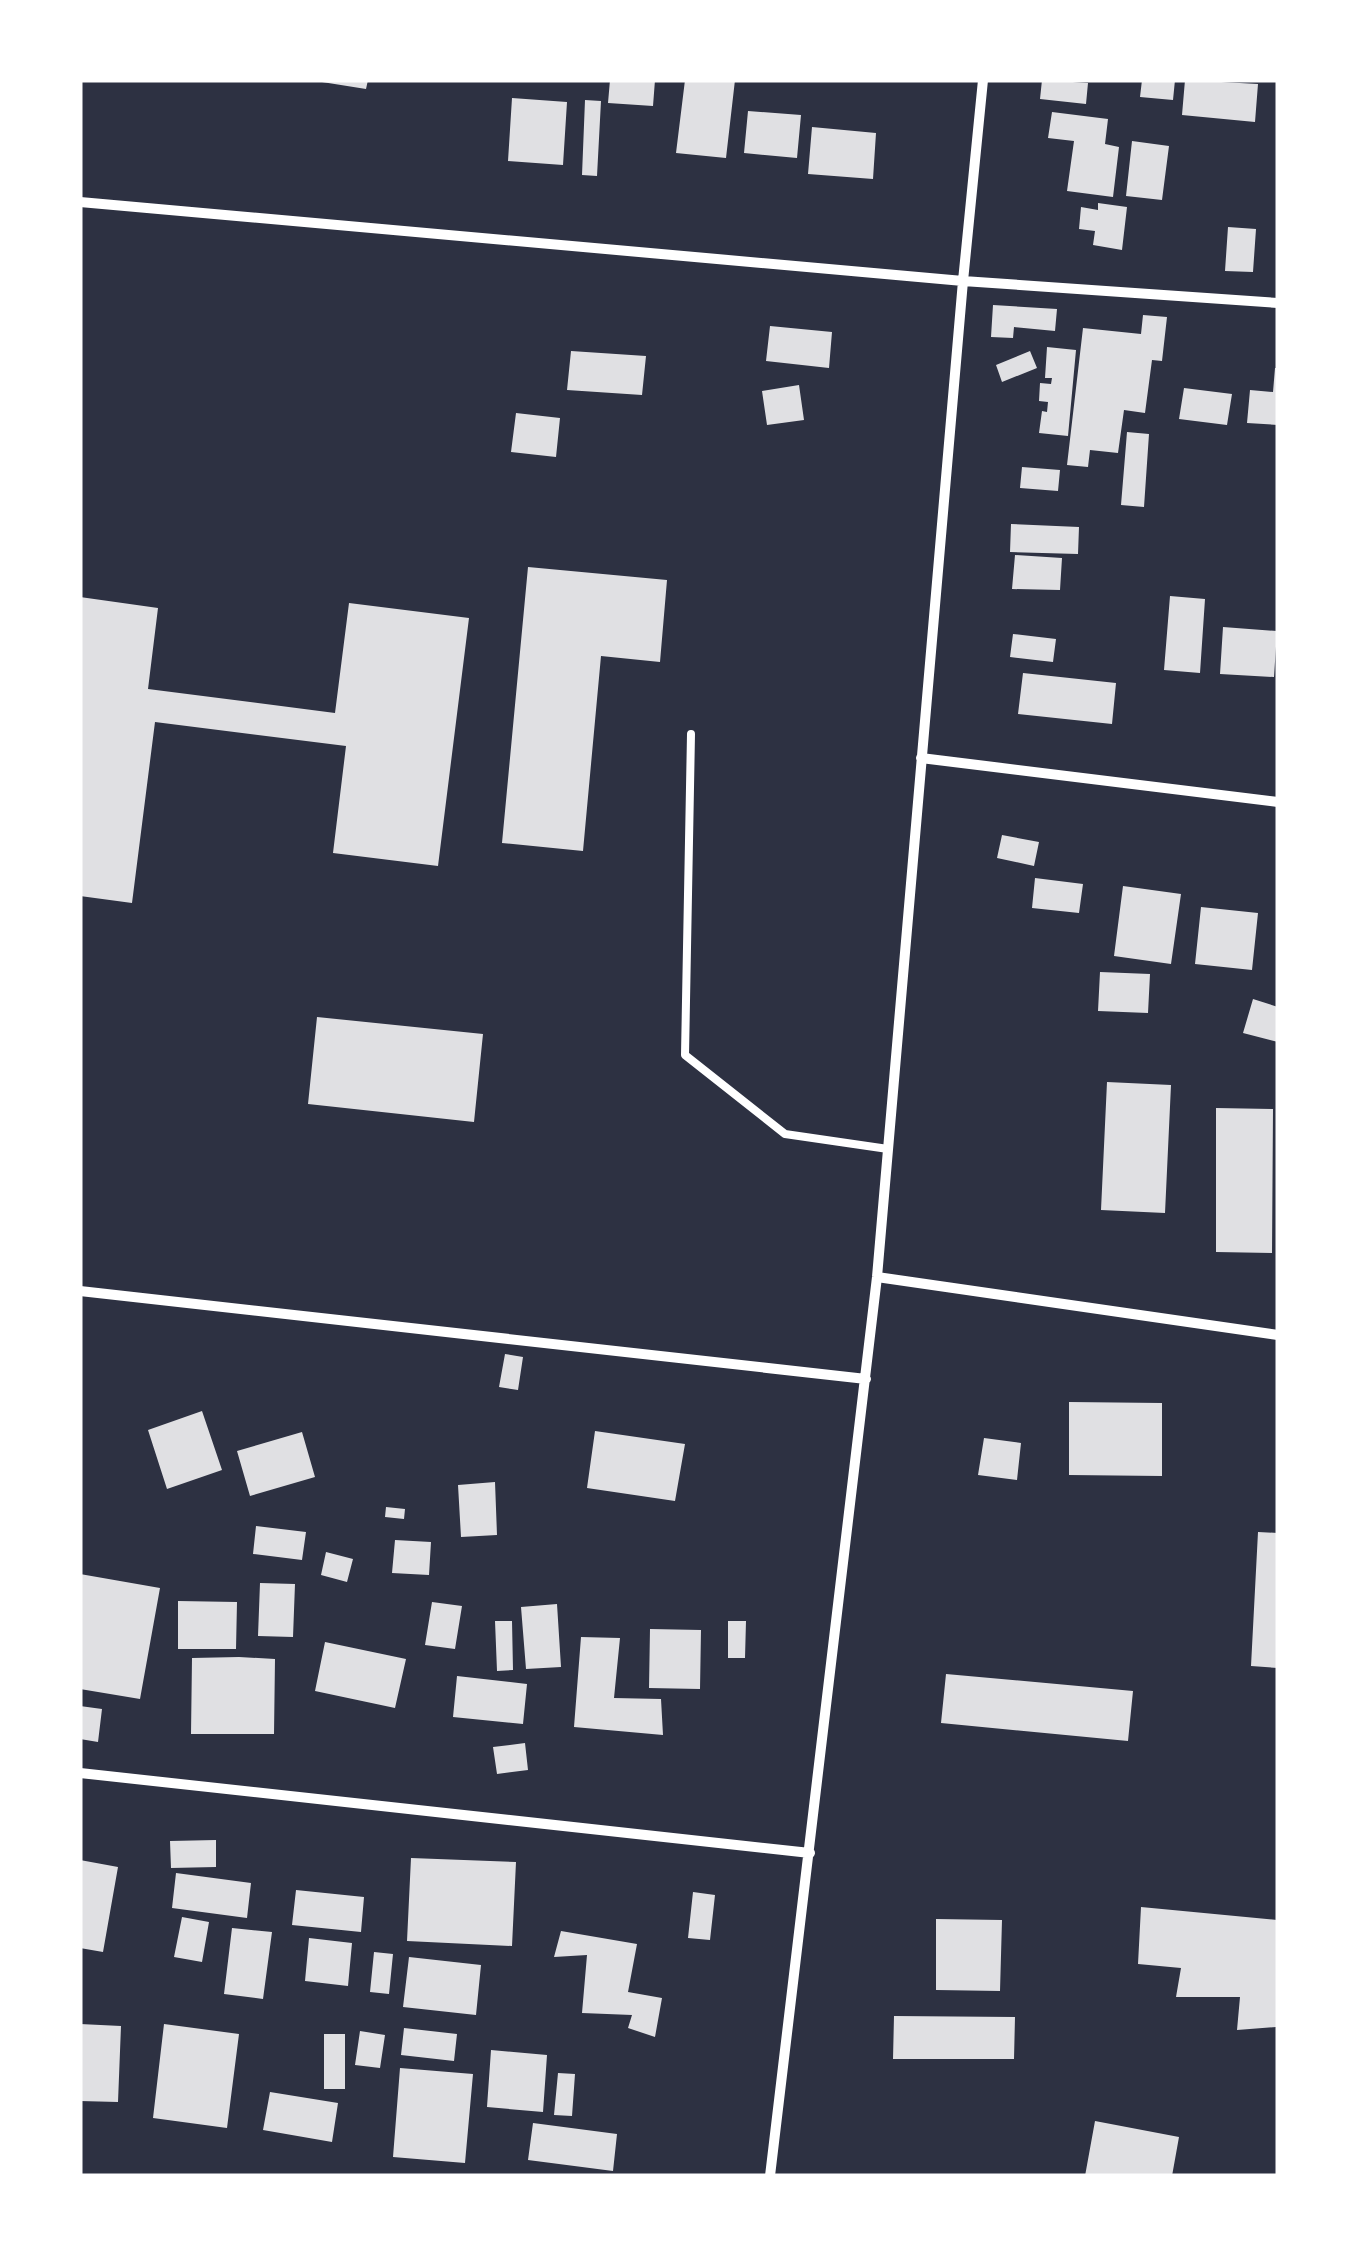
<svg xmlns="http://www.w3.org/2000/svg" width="1358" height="2256" font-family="Helvetica,sans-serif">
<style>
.building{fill:#e0e0e3}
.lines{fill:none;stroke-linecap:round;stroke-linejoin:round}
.service{stroke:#fff;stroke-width:8}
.minor{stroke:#fff;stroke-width:10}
</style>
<rect width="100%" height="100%" fill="#2d3142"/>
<path class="building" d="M323,80h45l-2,9 -44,-7z
M610,80h45l-2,26 -45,-3z
M685,80h50l-9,78 -50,-5z
M1042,80l46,3 -2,21 -46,-5z
M1142,80h33l-2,20 -33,-3z
M1185,80l73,4 -3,38 -73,-7z
M512,98l55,4 -4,63 -55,-4z
M585,100l16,1 -4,75 -15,-1z
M748,111l53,4 -4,43 -53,-5z
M1052,112l56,7 -3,25 14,3 -6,50 -46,-6 7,-50 -26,-3z
M812,127l64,6 -3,46 -65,-5z
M1132,141l37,5 -7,54 -36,-4z
M1098,203l29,4 -5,43 -29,-5 2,-14 -16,-2 2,-22 17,3z
M1228,227l28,2 -3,43 -28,-1z
M993,305l64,4 -2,22 -41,-4 -1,11 -22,-1z
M1143,315l24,2 -5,44 -10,-1 -7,53 -21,-3 -6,43 -28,-3 -2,17 -21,-2 16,-137 58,6z
M770,326l62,6 -3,36 -63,-7z
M1047,347l29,3 -8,86 -29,-3 3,-22 5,1 1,-10 -9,-1 1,-18 11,1 1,-6h-7z
M571,351l75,5 -4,39 -75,-5z
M1030,351l7,17 -35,14 -6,-17z
M1275,368h3v57l-31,-2 3,-33 23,2z
M799,385l5,35 -37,5 -5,-34z
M1184,388l48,6 -5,31 -48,-6z
M516,413l44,5 -4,39 -45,-5z
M1127,432l22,2 -5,73 -23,-2z
M1022,467l38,3 -2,21 -38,-3z
M1011,524l68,3 -1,27 -68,-2z
M1015,555l47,3 -2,32 -48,-1z
M528,567l139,13 -7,82 -59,-6 -18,195 -81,-8z
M1170,596l35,3 -5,74 -36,-3z
M80,597l78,11 -10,81 187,24 14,-110 120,15 -31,248 -105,-13 13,-107 -191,-24 -23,181 -52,-7z
M1223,627l54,4 -3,46 -54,-3z
M1013,634l43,5 -3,23 -43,-5z
M1023,673l93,10 -4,41 -94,-10z
M1002,835l37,7 -5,24 -37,-8z
M1035,878l48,6 -4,29 -47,-5z
M1123,886l58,8 -10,70 -57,-8z
M1201,907l57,6 -6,57 -57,-6z
M1100,972l50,2 -2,39 -50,-2z
M1253,999l25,8v35l-35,-9z
M317,1017l166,17 -9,88 -166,-18z
M1107,1082l64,3 -6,128 -64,-3z
M1216,1108l57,1 -1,144 -56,-1z
M505,1354l18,3 -5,33 -19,-3z
M1069,1402l93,1v73l-93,-1z
M202,1411l20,59 -55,19 -19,-59z
M595,1431l90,13 -10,57 -88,-13z
M302,1432l13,45 -65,19 -13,-45z
M984,1438l37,5 -4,37 -39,-5z
M495,1482l2,53 -36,2 -3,-52z
M386,1507l19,2 -1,10 -19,-2z
M256,1526l50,6 -4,28 -49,-6z
M1258,1532l20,1v135l-27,-2z
M395,1540l36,2 -2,33 -37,-2z
M326,1552l27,7 -6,23 -26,-7z
M80,1574l80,14 -20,111 -60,-10z
M260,1583l35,1 -2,53 -35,-1z
M178,1601l59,1 -1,47h-58z
M432,1602l30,4 -7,43 -30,-4z
M557,1604l4,63 -35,2 -5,-62z
M495,1621h17l1,49 -16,1z
M728,1621h18l-1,37h-17z
M650,1629l51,1 -1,59 -51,-1z
M581,1637l39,1 -6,60 47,1 2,36 -89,-8z
M325,1642l81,17 -11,49 -80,-17z
M239,1657l36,2 -1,75h-83l1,-76z
M946,1674l187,17 -5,50 -187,-18z
M457,1676l70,8 -4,40 -70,-7z
M80,1706l22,3 -4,33 -18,-3z
M525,1743l3,27 -31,4 -4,-27z
M216,1840v27l-45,1 -1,-27z
M411,1858l105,4 -4,84 -105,-5z
M80,1860l38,7 -15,85 -23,-4z
M176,1873l75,10 -4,35 -75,-10z
M296,1890l68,7 -3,35 -69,-7z
M693,1892l22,3 -5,45 -22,-2z
M1141,1907l136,13 -1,107 -39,3 3,-33h-64l5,-29 -43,-4z
M182,1917l27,5 -7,40 -28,-5z
M936,1919l66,1 -2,71 -64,-1z
M232,1928l40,4 -9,67 -39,-5z
M561,1931l76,13 -9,48 34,6 -7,39 -27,-9 4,-13 -50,-2 5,-58 -33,2z
M309,1938l43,5 -4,43 -43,-5z
M374,1952l19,2 -4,40 -19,-2z
M409,1957l72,8 -5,50 -73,-8z
M894,2016l121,1 -1,42h-121z
M80,2024l41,2 -3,76 -38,-1z
M164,2024l75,10 -12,94 -74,-10z
M404,2028l53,6 -3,27 -53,-6z
M360,2031l25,4 -5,33 -25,-3z
M324,2034h21v55h-21z
M491,2050l56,5 -4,57 -56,-5z
M400,2068l73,6 -8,89 -72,-6z
M558,2073l17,1 -3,42 -18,-1z
M270,2092l68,11 -6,39 -69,-12z
M1095,2121l84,16 -7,39h-87z
M533,2123l84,11 -4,37 -85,-11z"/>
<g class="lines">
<path class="service" d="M691,734l-6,321 100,79 103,15"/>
<path class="minor" d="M80,202l883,79 315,22
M921,758l357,44
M877,1277l401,58
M80,1291l786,88
M80,1773l730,80
M770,2176l107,-899 86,-996 20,-201"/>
</g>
<rect width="1358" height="2256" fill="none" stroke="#ffffff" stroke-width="165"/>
</svg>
